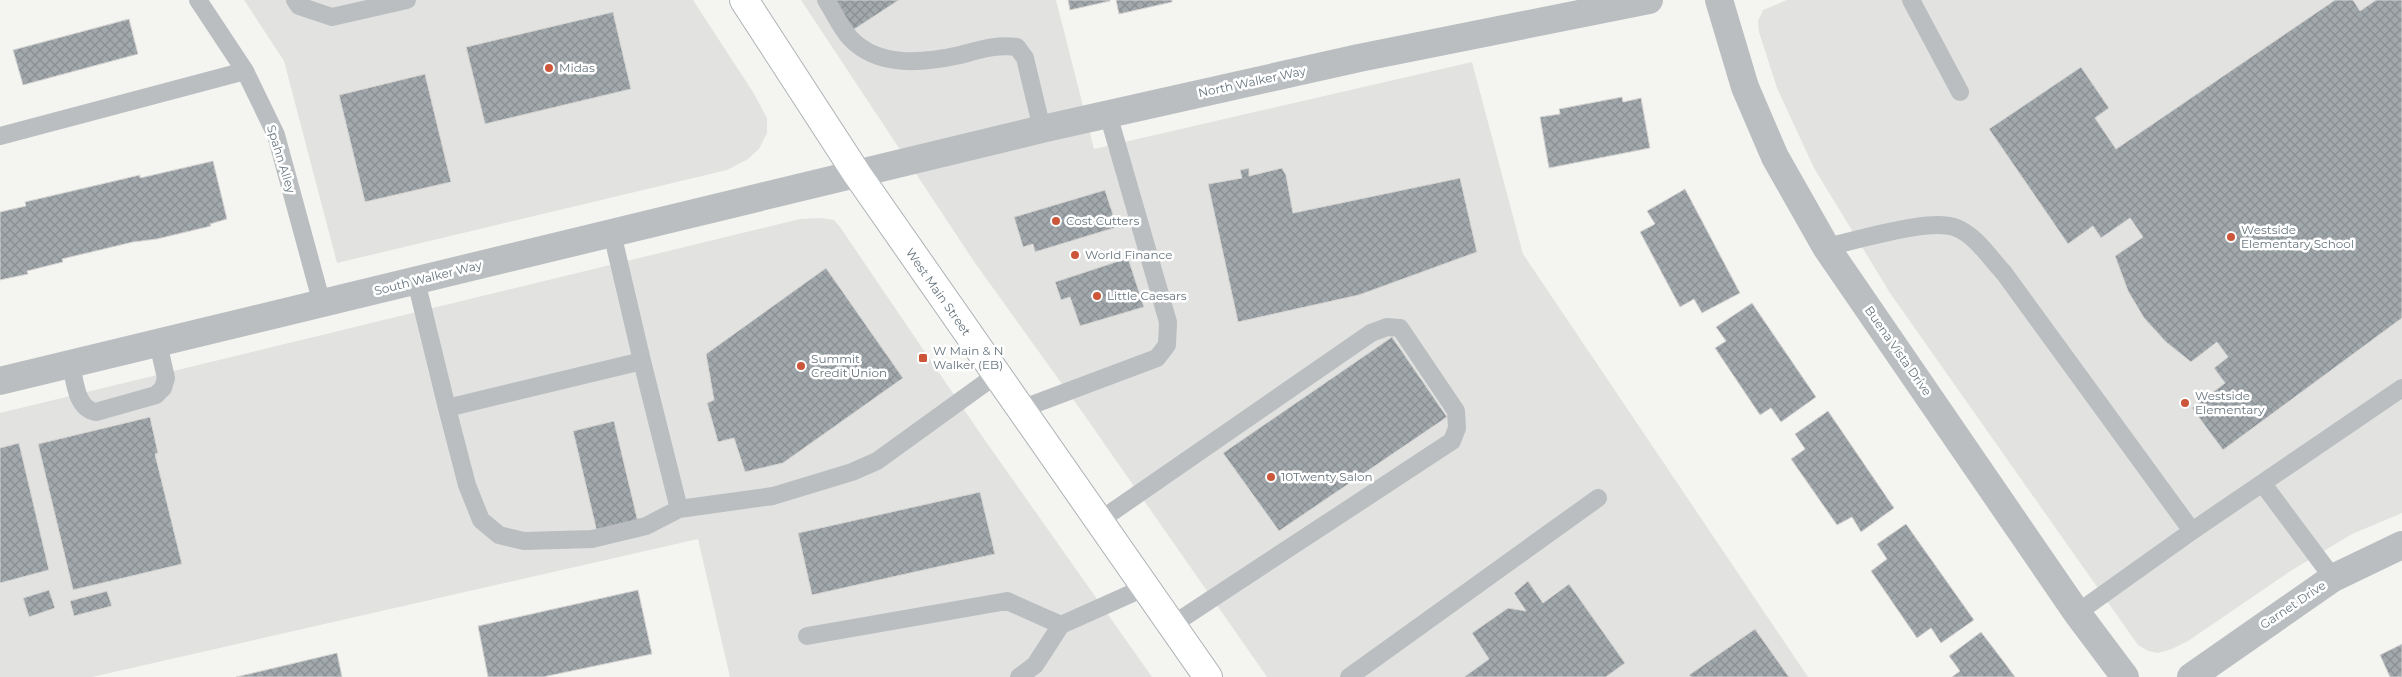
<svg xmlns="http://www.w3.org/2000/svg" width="2402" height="677" font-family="Montserrat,sans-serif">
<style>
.built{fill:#e2e3e1}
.building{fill:url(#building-cross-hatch);stroke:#d6d5d4}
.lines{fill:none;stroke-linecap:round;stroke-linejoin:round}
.secondary-casing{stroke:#acb2b5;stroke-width:30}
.service{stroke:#babec0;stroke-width:18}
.minor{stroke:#babec0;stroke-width:28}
.secondary{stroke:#fff;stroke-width:28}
.poi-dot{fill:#cc563a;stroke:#fff;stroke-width:2}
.labels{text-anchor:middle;stroke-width:5;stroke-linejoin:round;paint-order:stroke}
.poi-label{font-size:12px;fill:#67757e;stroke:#fff;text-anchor:start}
.street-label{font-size:12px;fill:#67757e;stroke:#fff}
</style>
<defs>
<pattern id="building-cross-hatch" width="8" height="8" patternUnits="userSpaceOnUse" patternTransform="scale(1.25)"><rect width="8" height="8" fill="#a2a9ad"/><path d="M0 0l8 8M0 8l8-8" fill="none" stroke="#888e92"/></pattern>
</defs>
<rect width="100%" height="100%" fill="#f4f4f1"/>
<path class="built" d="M244,0h449l60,92 14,26v15l-8,16 -11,10 -21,11 -390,93 -53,-202z
M801,0h255l38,149 378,-87 51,192 285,423h-541l-182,-261 -110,-153z
M1787,0h615v513l-50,21 -63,38 -101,69 -16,8 -14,4 -10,-2 -10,-6 -248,-352 -76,-125 -37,-80 -18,-56 -1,-11 5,-11z
M821,218l13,2 6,7 142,209 170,241h-422l-32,-138 -606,138h-92v-264l800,-194z"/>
<path class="building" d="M833,0h66l-46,30z
M1068,0h42v1l-40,9z
M1116,0h56v2l-53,12z
M2335,0h18l7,11 16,-11h26v318l-179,132 -31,-42 33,-25 -11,-15 14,-11 -11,-15 -26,20 -25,-20 -22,-24 -16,-27 -13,-35 28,-19 -13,-19 -29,20 -8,-12 -25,18 -79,-115 92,-62 28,41 -14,10 21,31z
M613,12l18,77 -146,35 -19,-77z
M129,19l9,35 -115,31 -10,-35z
M425,74l26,108 -86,20 -26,-107z
M1622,97l1,5 18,-4 9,50 -101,20 -9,-51 20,-3 -1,-5z
M213,161l14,58 -17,5 1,2 -54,13 -24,3 -71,17 1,3 -36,9 1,3 -28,6v-68l26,-6 -1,-4 115,-27v3z
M1249,168v8l33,-8 4,7 7,38 167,-35 17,74 -118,43 -121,27 -30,-138 34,-6 -2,-8z
M1685,189l55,104 -38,20 -8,-14 -14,8 -40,-75 15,-8 -8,-13z
M1105,190l12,37 -82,25 -2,-8 -10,3 -9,-30z
M1128,258l16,49 -64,19 -10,-29 -9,3 -6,-18z
M826,268l77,110 -120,85 -38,9 -11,-34 -16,4 -11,-39 7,-3 -8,-46z
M1752,303l64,94 -35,25 -10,-14 -11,7 -45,-67 11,-7 -10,-14z
M1392,337l55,80 -168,114 -56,-78z
M1828,411l66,97 -33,24 -9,-15 -15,8 -46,-66 14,-10 -10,-15z
M150,417l8,36 -3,1 27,110 -109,26 -35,-146z
M614,421l24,101 -41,10 -24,-101z
M19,443l30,127 -49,13v-135z
M980,492l15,62 -183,41 -14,-62z
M1906,524l68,96 -33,23 -10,-15 -14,10 -46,-67 16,-12 -10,-15z
M1528,581l15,22 26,-19 56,79 -19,14h-142l25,-18 -17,-26 36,-25 18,3 -12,-18z
M49,590l6,18 -26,9 -6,-19z
M638,590l14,64 -109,23h-55l-10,-51z
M107,591l5,15 -38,10 -4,-15z
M1755,629l34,48h-98l-2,-2z
M1981,632l23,30 11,15h-63l8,-6 -11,-15z
M2402,644v33h-12l-10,-22z
M337,653l5,24h-106z"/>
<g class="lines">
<defs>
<path id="secondary" d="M744,0l113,174 351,503"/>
</defs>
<use href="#secondary" class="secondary-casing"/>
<path class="service" d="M198,0l47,71 31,64 46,169
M295,0l4,6 33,11 75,-17
M826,0c8,12 15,29 25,39 28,29 73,24 109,16 19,-5 37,-11 57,-8l8,11 17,71
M1911,0l49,92
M0,136l245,-65
M1826,247c28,-6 103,-29 128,-20 21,7 35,30 50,46l188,258
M416,281l31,127 195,-47 -30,-128
M642,361l37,148
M71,364c4,17 5,45 25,48l60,-17 7,-7 3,-10 -8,-35
M447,408l20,77 14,35 18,15 25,6 68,-2 54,-13 33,-17 94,-13 79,-24 25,-11 119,-86
M1021,409l136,-51 10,-13 1,-23 -60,-208
M2263,484l70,94
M1099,521l272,-188 16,-6 13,1 56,83 1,17 -5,13 -280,184
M2077,613l115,-82 210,-143
M807,636l200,-35 54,24 85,-38
M1019,677l16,-12 26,-40
M1349,677l249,-179"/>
<path class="minor" d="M1719,0l26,87 30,70 51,90 251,366 48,64
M0,381l1042,-252 317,-71 290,-58
M2191,677l142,-99 69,-33"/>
<use href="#secondary" class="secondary"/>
</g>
<g class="poi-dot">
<circle cx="549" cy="68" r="5"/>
<circle cx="1056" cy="221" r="5"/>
<circle cx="2231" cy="237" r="5"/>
<circle cx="1075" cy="255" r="5"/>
<circle cx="1097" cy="296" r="5"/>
<rect x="918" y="353" width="10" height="10" rx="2.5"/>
<circle cx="801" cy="366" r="5"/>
<circle cx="2185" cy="403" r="5"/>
<circle cx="1271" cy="477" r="5"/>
</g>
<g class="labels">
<g class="poi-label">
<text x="559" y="72">Midas</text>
<text x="1066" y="225">Cost Cutters</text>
<text x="2241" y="234">Westside<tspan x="2241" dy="14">Elementary School</tspan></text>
<text x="1085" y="259">World Finance</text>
<text x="1107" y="300">Little Caesars</text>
<text x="933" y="355">W Main &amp; N<tspan x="933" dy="14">Walker (EB)</tspan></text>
<text x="811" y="363">Summit<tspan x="811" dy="14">Credit Union</tspan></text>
<text x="2195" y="400">Westside<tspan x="2195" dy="14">Elementary</tspan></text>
<text x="1281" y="481">10Twenty Salon</text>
</g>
<g class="street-label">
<text transform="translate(1252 82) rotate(-12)" y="4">North Walker Way</text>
<text transform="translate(281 159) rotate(73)" y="4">Spahn Alley</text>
<text transform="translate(428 278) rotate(-14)" y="4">South Walker Way</text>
<text transform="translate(938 292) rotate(55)" y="4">West Main Street</text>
<text transform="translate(1898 351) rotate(55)" y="4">Buena Vista Drive</text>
<text transform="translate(2293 605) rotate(-34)" y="4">Garnet Drive</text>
</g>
</g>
</svg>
